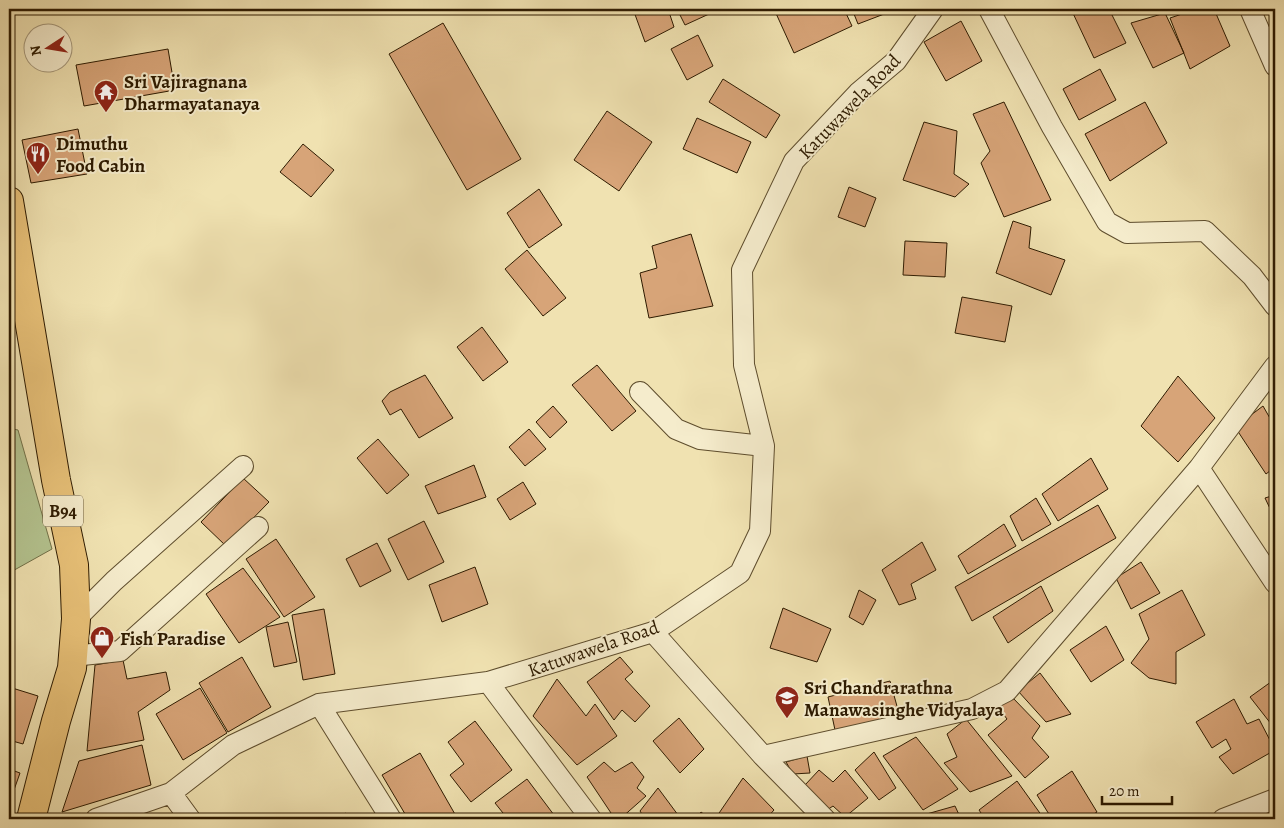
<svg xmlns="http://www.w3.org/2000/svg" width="1284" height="828" font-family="Alegreya,serif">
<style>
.green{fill:#b4c490;stroke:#717048}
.building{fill:#d7a478;stroke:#2e1b01}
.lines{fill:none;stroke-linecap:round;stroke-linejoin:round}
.street-casing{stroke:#5e4d2d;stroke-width:22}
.primary-casing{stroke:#2e1b01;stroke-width:30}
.street{stroke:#f5eccc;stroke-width:20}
.primary{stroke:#e8c178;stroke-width:28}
.labels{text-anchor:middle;stroke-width:4;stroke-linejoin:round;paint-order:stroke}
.shield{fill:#f5eccc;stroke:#6a5a3e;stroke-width:1}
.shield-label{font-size:18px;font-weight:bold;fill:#2e1b01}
.poi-label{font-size:19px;font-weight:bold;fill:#2e1b01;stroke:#f5eccc;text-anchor:start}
.street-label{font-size:19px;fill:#2e1b01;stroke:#f5eccc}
</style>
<rect width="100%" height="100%" fill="#f0e2b1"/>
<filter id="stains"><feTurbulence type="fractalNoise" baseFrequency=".004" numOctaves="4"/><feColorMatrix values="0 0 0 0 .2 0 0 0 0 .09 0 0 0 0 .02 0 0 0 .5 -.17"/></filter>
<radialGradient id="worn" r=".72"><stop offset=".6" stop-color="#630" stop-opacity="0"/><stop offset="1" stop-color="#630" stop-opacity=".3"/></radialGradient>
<path class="green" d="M9,428l9,2 34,119 -43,24z"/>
<path class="building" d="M633,9h35l6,18 -29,15z
M677,9h43l-35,16z
M774,9h70l8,17 -58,27z
M852,9h39l1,2 -34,13z
M1071,9h38l17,34 -32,15z
M1197,9h17l16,37 -40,23 -20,-51z
M1165,13l19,40 -31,15 -22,-45z
M961,21l21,40 -36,20 -22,-39z
M443,23l78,136 -54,31 -78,-136z
M698,35l15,31 -26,14 -16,-31z
M168,49l7,41 -91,16 -8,-41z
M1100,69l16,31 -37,20 -16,-31z
M723,79l57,36 -14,23 -57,-36z
M1004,102l47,98 -47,17 -23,-54 9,-12 -17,-37z
M1145,102l22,41 -57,38 -25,-47z
M607,111l45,31 -33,49 -45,-31z
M697,118l54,24 -14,31 -54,-24z
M924,122l33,9 -3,43 15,10 -14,13 -52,-17z
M78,129l9,45 -56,9 -9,-43z
M303,144l31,26 -23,27 -31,-25z
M849,187l27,11 -11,29 -27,-10z
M539,189l23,36 -33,23 -22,-35z
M1013,221l18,6 -2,21 36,12 -14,35 -55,-22z
M691,234l22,72 -64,12 -9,-45 17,-5 -5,-22z
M905,241l42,2 -2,34 -42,-2z
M527,250l39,48 -23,18 -38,-47z
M962,297l50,9 -7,36 -50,-9z
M9,308l5,8 -5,3z
M482,327l26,35 -25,19 -26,-34z
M597,365l39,46 -24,20 -40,-46z
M425,375l28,43 -34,20 -18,-29 -11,6 -8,-14 8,-9z
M1178,376l37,42 -37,44 -37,-36z
M553,406l14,16 -17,16 -14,-16z
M1263,406l12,21v40l-9,7 -31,-47z
M529,429l17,20 -21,17 -16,-19z
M378,439l31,36 -22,19 -30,-36z
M1091,458l17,31 -50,32 -16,-27z
M474,465l12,32 -48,17 -13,-28z
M243,478l26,24 -43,44 -25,-24z
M523,482l13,22 -26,16 -13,-21z
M1275,495v24l-10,-21z
M1036,498l15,26 -29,17 -12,-25z
M1098,505l18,33 -144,83 -17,-34z
M424,521l20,41 -36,18 -20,-41z
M1004,524l12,22 -48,28 -10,-18z
M276,539l39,58 -31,20 -38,-58z
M922,542l14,28 -25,14 5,15 -17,6 -17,-35z
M377,543l14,28 -31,16 -14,-28z
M1141,562l19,31 -29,16 -15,-31z
M475,567l13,37 -46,18 -13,-37z
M243,568l37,49 -41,26 -33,-49z
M1041,586l12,25 -45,32 -15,-26z
M859,590l17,10 -13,25 -14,-8z
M1182,590l23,45 -29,17v32l-27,-6 -18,-15 18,-24 -10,-25z
M783,608l48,21 -14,33 -47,-14z
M324,609l11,65 -32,6 -11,-65z
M288,622l9,40 -23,5 -8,-40z
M1106,626l18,34 -33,22 -21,-32z
M242,657l29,50 -43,25 -29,-49z
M620,657l13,15 -8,7 25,27 -15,16 -13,-12 -8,10 -27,-38z
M123,660l4,19 39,-7 4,18 -32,22 6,28 -57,11 8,-86z
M1040,673l31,41 -25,8 -28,-31z
M557,679l29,37 9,-12 22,32 -40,29 -44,-49z
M1275,679v50l-25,-32z
M890,681l10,36 -65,13 -7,-33z
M9,687l29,9 -15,48 -14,-4z
M200,688l27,45 -44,27 -27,-46z
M1012,697l28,29 -8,12 17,19 -24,21 -37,-43 19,-16 -10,-13z
M1234,699l13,25 12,-5 16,31 -42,24 -14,-17 12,-8 -5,-10 -14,9 -16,-26z
M679,718l25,31 -24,24 -27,-32z
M966,719l46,57 -42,16 -26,-29 13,-6 -10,-23z
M475,721l37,49 -41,32 -21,-27 14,-11 -16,-22z
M916,737l42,52 -35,21 -40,-54z
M142,745l9,40 -89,27 17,-51z
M874,752l22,36 -17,12 -24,-30z
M420,753l36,63 -5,3h-43l-26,-44z
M807,756l3,17 -17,1 -7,-12z
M604,762l11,10 17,-10 12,15 -7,11 9,8 -26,23h-5l-28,-42z
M9,769l11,4 -11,31z
M819,770l14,12 12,-12 23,28 -23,19 -12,-11 -6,4 -22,-25z
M1072,771l25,41 -11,7h-34l-15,-24z
M743,778l31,32 -8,9h-51z
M527,779l30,40h-63l9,-6 -8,-10z
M1017,781l25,35 -3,3h-54l-6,-9z
M658,788l23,31h-36l-5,-8z
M955,806l6,13h-52z
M1275,810v9h-25z
M701,812l9,7h-14z
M346,813l4,6h-14z"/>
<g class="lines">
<defs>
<path id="street" d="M989,9l63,118 55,95 20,11 78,-2 47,45 23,30
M1250,9l25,57
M640,392l36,37 24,10 64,7
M1199,468l76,115
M76,619l38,-38 129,-115
M653,632l110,124 62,63
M73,656l47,-5 138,-124
M488,682l103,137
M319,704l72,115
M763,756l209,-47 35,-18 192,-223 76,-102
M171,793l19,26
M96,819l75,-26 62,-48 86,-41 169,-22 165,-50 87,-59 20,-42 4,-85 -20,-81 -2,-95 52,-109 64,-68 38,-32 37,-52
M1223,819l52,-20"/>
<path id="primary" d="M9,201l47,279 18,85 2,54 -4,49 -16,53 -25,98"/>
</defs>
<use href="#street" class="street-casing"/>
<use href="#primary" class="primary-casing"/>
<use href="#street" class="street"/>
<use href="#primary" class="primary"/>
</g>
<defs>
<symbol id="temple-pin" viewBox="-11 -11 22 30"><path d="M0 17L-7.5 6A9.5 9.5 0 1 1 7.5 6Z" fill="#8f2418" stroke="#f5eccc"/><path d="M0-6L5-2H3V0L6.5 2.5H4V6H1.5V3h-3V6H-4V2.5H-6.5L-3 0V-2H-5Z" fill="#fff"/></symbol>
<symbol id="restaurant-pin" viewBox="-11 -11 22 30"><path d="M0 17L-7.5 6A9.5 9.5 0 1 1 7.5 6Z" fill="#8f2418" stroke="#f5eccc"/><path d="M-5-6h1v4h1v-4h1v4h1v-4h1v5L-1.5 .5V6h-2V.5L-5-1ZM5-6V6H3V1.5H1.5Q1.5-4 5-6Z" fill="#fff"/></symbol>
<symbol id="shop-pin" viewBox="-11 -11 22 30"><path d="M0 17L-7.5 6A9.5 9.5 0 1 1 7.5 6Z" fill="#8f2418" stroke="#f5eccc"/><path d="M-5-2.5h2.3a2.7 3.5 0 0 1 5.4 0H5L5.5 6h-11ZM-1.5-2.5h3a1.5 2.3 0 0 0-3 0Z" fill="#fff"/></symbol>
<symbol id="school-pin" viewBox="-11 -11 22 30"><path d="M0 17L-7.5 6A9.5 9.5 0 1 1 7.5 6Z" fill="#8f2418" stroke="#f5eccc"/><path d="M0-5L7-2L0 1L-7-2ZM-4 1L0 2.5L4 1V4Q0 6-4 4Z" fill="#fff"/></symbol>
</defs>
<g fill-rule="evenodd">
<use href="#temple-pin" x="92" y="78" width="28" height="38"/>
<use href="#restaurant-pin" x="24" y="140" width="28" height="38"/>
<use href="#shop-pin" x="88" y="624" width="28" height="38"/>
<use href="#school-pin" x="773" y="684" width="28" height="38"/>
</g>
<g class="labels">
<rect class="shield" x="43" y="495.5" width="40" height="31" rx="4"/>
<g class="shield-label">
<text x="63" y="517">B94</text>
</g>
<g class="poi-label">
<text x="124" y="88">Sri Vajiragnana<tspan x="124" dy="22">Dharmayatanaya</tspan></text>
<text x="56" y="150">Dimuthu<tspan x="56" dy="22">Food Cabin</tspan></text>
<text x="120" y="645">Fish Paradise</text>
<text x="804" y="694">Sri Chandrarathna<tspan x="804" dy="22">Manawasinghe Vidyalaya</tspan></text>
</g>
<g class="street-label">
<text transform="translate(849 106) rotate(-46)" y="7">Katuwawela Road</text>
<text transform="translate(593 648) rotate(-19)" y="7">Katuwawela Road</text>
</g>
</g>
<rect width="1284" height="828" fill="none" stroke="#f0e2b1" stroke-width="30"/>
<rect x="10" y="10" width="1264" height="808" fill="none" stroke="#2e1b01" stroke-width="2.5"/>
<rect x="15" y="15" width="1254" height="798" fill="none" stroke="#2e1b01"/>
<g transform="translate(48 48) rotate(258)"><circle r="24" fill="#f5eccc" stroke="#a5987b"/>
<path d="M0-4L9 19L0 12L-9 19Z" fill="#8f2418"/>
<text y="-8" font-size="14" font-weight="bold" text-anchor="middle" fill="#2e1b01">N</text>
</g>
<path d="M1102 796v8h70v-8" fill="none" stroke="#2e1b01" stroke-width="2.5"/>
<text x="1109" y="796" font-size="15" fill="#2e1b01" stroke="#f5eccc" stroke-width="4" paint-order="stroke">20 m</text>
<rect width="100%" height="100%" filter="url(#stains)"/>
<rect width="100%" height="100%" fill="url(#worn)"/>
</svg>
